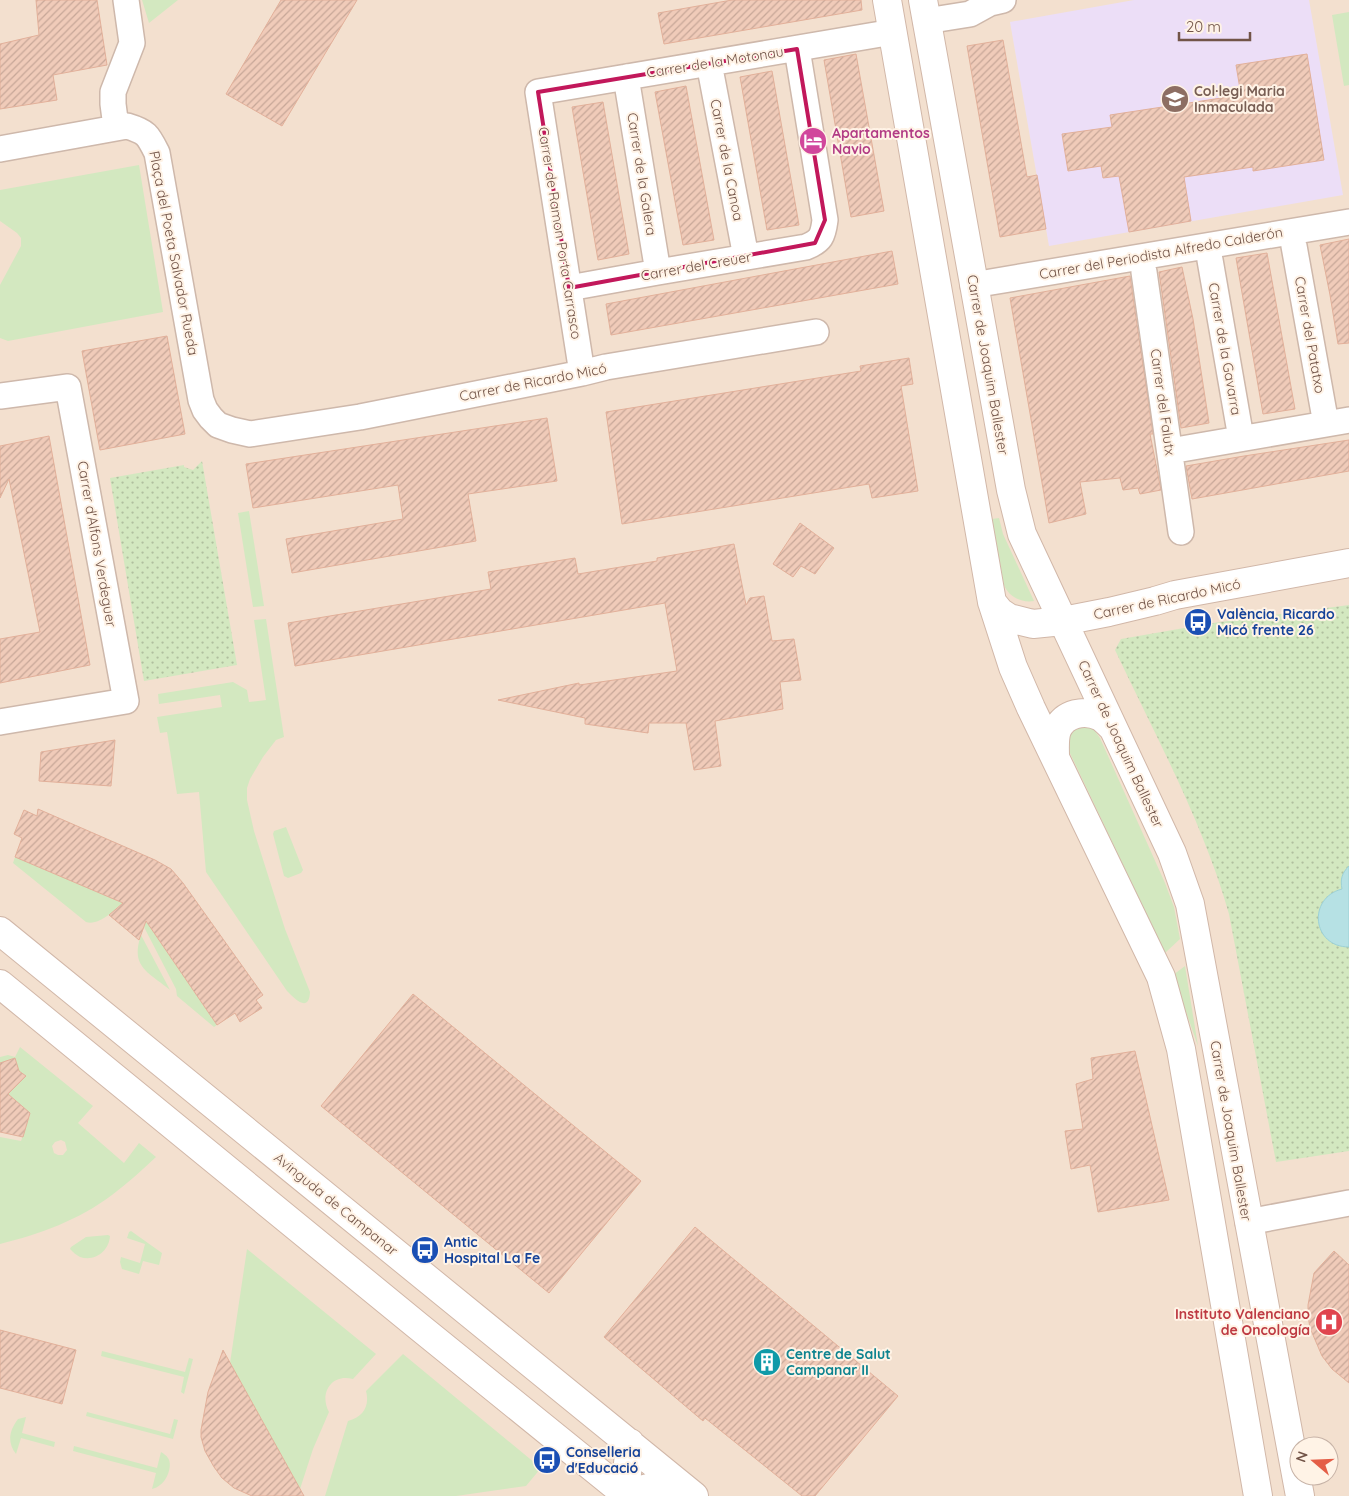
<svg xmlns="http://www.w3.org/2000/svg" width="1349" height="1496" font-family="Quicksand,sans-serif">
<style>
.residential{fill:#f3e0cf;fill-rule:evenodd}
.education{fill:#ecdef7}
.grass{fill:#d3e8c0;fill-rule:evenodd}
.park{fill:url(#park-dots)}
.water{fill:#b6e1e4;stroke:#9cd1d6}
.building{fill:url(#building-hatch);stroke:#e2b09a}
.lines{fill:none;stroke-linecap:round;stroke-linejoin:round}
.street-casing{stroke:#ceb8ab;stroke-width:28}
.secondary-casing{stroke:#d1b7a8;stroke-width:30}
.street{stroke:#fff;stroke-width:25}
.secondary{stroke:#fff;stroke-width:28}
.marked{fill:none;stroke:#c2185b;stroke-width:4;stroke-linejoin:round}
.labels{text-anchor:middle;stroke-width:4;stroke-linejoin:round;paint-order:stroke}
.street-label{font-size:14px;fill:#725448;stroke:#fff3e6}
.education-label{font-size:14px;font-weight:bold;fill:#785e54;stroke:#fff3e6;text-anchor:start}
.hotel-label{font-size:14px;font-weight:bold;fill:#b23c85;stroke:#fff3e6;text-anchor:start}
.transit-label{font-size:14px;font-weight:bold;fill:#164399;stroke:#fff3e6;text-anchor:start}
.health-label{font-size:14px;font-weight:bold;fill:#be3a42;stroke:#fff3e6;text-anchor:end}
.culture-label{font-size:14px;font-weight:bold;fill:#0d838f;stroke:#fff3e6;text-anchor:start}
</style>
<defs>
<pattern id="park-dots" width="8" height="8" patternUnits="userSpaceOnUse" patternTransform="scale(1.25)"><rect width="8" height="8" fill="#d3e8c0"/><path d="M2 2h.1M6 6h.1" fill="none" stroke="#b0bf9e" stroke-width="1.8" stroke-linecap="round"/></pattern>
<pattern id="building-hatch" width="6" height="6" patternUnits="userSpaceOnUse" patternTransform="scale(1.25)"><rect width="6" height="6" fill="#f0cbb9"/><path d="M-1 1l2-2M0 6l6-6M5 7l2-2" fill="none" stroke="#c7a798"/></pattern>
</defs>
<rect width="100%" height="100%" fill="#fbefe1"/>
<path class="residential" d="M0,0h1349v1496h-1349zM1299,1446h30v30h-30z"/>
<path class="education" d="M1134,0h175l34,195 -294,51 -39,-224z"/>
<path class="grass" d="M142,0h36l-29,23z
M1349,12v73l-5,1 -12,-71z
M139,165l24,147 -155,29 -8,-3v-53l21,-39v-8l-4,-5 -17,-12v-31z
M249,511l15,95 -11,1 -15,-94z
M999,518l4,16 31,67c-13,2 -25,-4 -30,-16l-12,-66z
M266,619l18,118 -8,3 -13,17 -13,22 -3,9v12l7,31 31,98 25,63c-1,22 -16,6 -23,-1l-81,-119 -7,-80 -22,2 -10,-62 -7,1 -3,-16 65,-10 -2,-12 -61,9 -1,-10 75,-12 14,8 2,12 17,-2 -12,-80z
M1072,727h20l8,11 65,145 9,24 6,32 -15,14 -97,-204v-16z
M286,827l17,43 -2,3 -13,5 -4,-2 -11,-42 1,-3z
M15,857l108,46c-10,8 -24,23 -37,19l-73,-59z
M146,921l71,104 -3,2 -37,-31 -1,-7 -32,-62z
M141,935l29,55c-22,-18 -40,-23 -29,-55z
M1185,966l13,80 -25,-71z
M20,1047l73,59 -15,17 46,40 15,-20 17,14c-14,13 -28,26 -44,38 -33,25 -72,39 -112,49v-107l21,4 9,-26 -13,-1 5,-8 -14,-12 17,-19 -6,-4 -4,-13 -15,5v-6l8,-2 7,2zM61,1140l4,2 2,8 -4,5h-5l-4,-2 -2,-7 3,-4z
M131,1231l31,22 -3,12 -16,-4 -4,13 -17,-5 -2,-7 1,-5 19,6 5,-19 -18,-6 2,-6z
M108,1235l2,1c-1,15 -15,26 -30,21 -4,-2 -7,-5 -10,-8l1,-2 15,-10z
M247,1249l129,105 -23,25c-22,-6 -34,15 -24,33l-16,37 -13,40 -70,-126z
M102,1351l83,21 4,-14 4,1 -9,35 -3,-2 3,-15 -83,-21z
M403,1354l138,114 -15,18 -70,10h-131l23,-75c15,-4 22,-15 18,-30z
M87,1412l83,22 4,-15 4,1 -5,19 -87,-23z
M26,1417l-4,16 33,9 -1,5 -33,-9 -5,16c-9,-12 -7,-23 2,-35z
M74,1446l83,22 4,-16c3,2 5,3 7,6 5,7 -1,23 -8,27 -2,2 -5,3 -8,4l4,-16 -83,-22z"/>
<path class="park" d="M202,461l35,204 -93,16 -34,-203 74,-13v2l9,3z
M1349,605v546l-73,11 -47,-248c-26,-92 -73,-177 -114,-264l6,-11 92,-16z"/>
<path class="water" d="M1349,866v81c-37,0 -42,-49 -7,-58 -2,-10 0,-16 7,-23z"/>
<path class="building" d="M36,0h61l10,65 -54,10 4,25 -57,9v-65l39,-9z
M281,0h76l-75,126 -56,-32z
M732,0h129l1,10 -198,34 -6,-31z
M1003,40l24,137 10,-2 9,54 -46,8 -33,-191z
M856,54l28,157 -33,6 -27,-157z
M1307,54l17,106 -71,11v-4l-69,10 7,44 -62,11 -10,-56 -16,2 -2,-12 -33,5 -6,-37 50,-7 -2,-12 131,-20 -5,-30z
M772,71l27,154 -32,5 -27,-153z
M686,86l28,154 -31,5 -28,-153z
M603,102l26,152 -31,6 -26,-153z
M1349,239v104l-11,1 -8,-49 -10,-50z
M892,251l6,33 -287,51 -5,-31z
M1267,253l28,156 -32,5 -27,-156z
M1182,267l11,52 16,104 -28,5 -22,-156z
M1130,276l23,158h-3l11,56 -21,4 -2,-6 -15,2 -3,-12 -40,4 6,32 -37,9 -39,-225z
M167,336l18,98 -85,16 -18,-99z
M909,358l4,26 -12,2 17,105 -46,7 -3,-14 -247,40 -16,-112 255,-41 -1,-5z
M547,418l10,63 -89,13 8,47 -184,32 -6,-34 117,-20 -5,-34 -145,23 -7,-44z
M49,436l41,229 -90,18v-44l40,-7 -31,-153 -9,19v-52z
M1349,440v31l-157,28 -6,-33 58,-10z
M800,523l34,25 -19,26 -14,-8 -8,11 -20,-13z
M734,544l12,61 4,-7 14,-2 8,45 22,-2 7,41 -21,2 3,27 -68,12 6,45 -27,4 -8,-47h-37l-1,10 -63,-9v-6l-87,-18 81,-17v2l98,-14 -12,-68 -370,63 -7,-43 203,-34 -3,-17 87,-14 3,16 79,-13v-3z
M115,740l-4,46 -72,-5 2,-29z
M38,809l117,51 16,9 12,14 80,112 -7,5 6,8 -22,14 -5,-9 -18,12 -71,-104 -7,19 -30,-25 14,-12 -108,-46 7,-19 -8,-4 10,-24 13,6z
M413,994l228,187 -92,112 -228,-187z
M1135,1051l34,149 -71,12 -8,-47 -19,4 -6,-38 18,-2 -7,-45 17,-5 -2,-21z
M15,1058l4,13 7,5 -18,18 22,19 -7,24 -23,-5v-69z
M695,1227l203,169 -83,100h-13l-97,-78 -2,3 -99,-84z
M1334,1251l15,14v118l-17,-14 -10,-13 -12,-28 -2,-12v-11l6,-32z
M0,1330l76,20 -14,54 -62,-16z
M223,1350l81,146h-52l-18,-8 -12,-10 -8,-11 -9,-16 -4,-14v-7l7,-38z"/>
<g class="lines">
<defs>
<path id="street" d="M926,21l44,-7 20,-11 13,-3
M709,63l37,194
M626,77l32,195
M116,127l-3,-23v-12l19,-49 -6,-43
M0,149l127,-23c20,6 21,9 30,27l44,247 4,10 6,8 7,7 14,5 18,4 110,-17 222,-44 24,-6 210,-35
M1294,246l32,178
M1210,260l31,178
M1144,272l37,260
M973,285l376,-63
M569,288l89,-16 148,-25c15,-6 17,-11 19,-27l-28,-171
M582,373l-44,-281 355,-60
M0,396l68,-9 58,314 -126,21
M1170,451l179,-31
M1248,1222l101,-19"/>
<path id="secondary" d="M887,0l105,602 21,65 18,41 130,269 20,72 77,447
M923,0l88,490 11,44 150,319 18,51 110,592
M992,602l8,10 9,6 24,6 30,-3 46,-9 46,-11 20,-6 174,-32
M1055,757c0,-9 -1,-19 2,-27 7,-17 28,-21 44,-13 4,3 8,7 12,11
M0,931l694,565
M0,984l418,342 210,170
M630,1443l-5,51 50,-13"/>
</defs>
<use href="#street" class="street-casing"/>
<use href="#secondary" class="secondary-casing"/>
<use href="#street" class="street"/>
<use href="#secondary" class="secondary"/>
</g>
<path class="marked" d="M797,49l28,171 -10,23 -246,45 -31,-196z"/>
<defs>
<symbol id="school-disc" viewBox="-11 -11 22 22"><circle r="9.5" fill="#8d6e63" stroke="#fff3e6"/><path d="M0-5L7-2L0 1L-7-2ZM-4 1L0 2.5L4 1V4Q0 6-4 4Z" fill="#fff"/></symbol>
<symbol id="hotel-disc" viewBox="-11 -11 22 22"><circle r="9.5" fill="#d1479c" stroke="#fff3e6"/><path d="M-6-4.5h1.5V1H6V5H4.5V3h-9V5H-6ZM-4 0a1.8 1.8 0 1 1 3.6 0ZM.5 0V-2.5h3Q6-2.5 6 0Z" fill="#fff"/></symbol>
<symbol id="bus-disc" viewBox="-11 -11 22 22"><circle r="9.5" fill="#1a4fb4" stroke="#fff3e6"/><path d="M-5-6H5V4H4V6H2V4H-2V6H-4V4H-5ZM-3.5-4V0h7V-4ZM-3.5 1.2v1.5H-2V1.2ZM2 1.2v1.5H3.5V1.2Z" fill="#fff"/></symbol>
<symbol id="hospital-disc" viewBox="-11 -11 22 22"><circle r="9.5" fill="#e0444e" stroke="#fff3e6"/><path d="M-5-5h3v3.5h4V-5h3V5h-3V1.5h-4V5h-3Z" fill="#fff"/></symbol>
<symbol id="building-disc" viewBox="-11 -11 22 22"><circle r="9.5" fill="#0f9aa8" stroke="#fff3e6"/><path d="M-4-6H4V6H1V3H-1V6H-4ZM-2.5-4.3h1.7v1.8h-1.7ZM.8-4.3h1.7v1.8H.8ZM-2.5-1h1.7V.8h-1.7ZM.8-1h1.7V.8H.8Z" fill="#fff"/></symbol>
</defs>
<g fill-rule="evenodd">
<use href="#school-disc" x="1159" y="83" width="32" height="32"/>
<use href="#hotel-disc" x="797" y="125" width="32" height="32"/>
<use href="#bus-disc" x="1182" y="606" width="32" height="32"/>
<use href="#bus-disc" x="409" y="1234" width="32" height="32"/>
<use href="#hospital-disc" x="1313" y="1306" width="32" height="32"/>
<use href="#building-disc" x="751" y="1346" width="32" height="32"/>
<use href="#bus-disc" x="531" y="1444" width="32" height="32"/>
</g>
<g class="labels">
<g class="street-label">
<text transform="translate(715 62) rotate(-9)" y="5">Carrer de la Motonau</text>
<text transform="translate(727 160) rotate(79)" y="5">Carrer de la Canoa</text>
<text transform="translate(642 174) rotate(81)" y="5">Carrer de la Galera</text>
<text transform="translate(560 233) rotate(81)" y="5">Carrer de Ramon Porta Carrasco</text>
<text transform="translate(174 253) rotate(79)" y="5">Plaça del Poeta Salvador Rueda</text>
<text transform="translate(1161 253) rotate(-10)" y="5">Carrer del Periodista Alfredo Calderón</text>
<text transform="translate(696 266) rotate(-10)" y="5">Carrer del Creuer</text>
<text transform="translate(1310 335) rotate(80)" y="5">Carrer del Patatxo</text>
<text transform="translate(1225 349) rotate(80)" y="5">Carrer de la Gavarra</text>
<text transform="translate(988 365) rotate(80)" y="5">Carrer de Joaquim Ballester</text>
<text transform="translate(533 382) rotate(-11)" y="5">Carrer de Ricardo Micó</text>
<text transform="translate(1163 402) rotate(82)" y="5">Carrer del Falutx</text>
<text transform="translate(97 544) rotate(80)" y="5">Carrer d'Alfons Verdeguer</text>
<text transform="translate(1167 599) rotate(-12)" y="5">Carrer de Ricardo Micó</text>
<text transform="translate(1121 744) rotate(65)" y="5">Carrer de Joaquim Ballester</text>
<text transform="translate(1231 1131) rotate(80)" y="5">Carrer de Joaquim Ballester</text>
<text transform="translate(336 1204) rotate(39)" y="5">Avinguda de Campanar</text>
</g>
<g class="education-label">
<text x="1194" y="96">Col·legi Maria<tspan x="1194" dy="16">Inmaculada</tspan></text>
</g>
<g class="hotel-label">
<text x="832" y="138">Apartamentos<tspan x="832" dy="16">Navio</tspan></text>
</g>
<g class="transit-label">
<text x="1217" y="619">València, Ricardo<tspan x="1217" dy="16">Micó frente 26</tspan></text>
<text x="444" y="1247">Antic<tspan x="444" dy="16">Hospital La Fe</tspan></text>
<text x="566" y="1457">Conselleria<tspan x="566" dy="16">d'Educació</tspan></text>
</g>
<g class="health-label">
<text x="1310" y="1319">Instituto Valenciano<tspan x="1310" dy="16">de Oncología</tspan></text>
</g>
<g class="culture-label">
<text x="786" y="1359">Centre de Salut<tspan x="786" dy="16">Campanar II</tspan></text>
</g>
</g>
<g transform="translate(1314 1461) rotate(289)"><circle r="24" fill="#fff3e6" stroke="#c7b3a7"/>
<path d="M0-4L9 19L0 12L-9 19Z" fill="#e45e47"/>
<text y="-8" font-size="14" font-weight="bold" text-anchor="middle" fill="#725448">N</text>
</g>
<path d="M1179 32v8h71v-8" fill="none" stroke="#725448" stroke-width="2.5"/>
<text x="1186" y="32" font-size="15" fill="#725448" stroke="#fff3e6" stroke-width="4" paint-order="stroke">20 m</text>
</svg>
